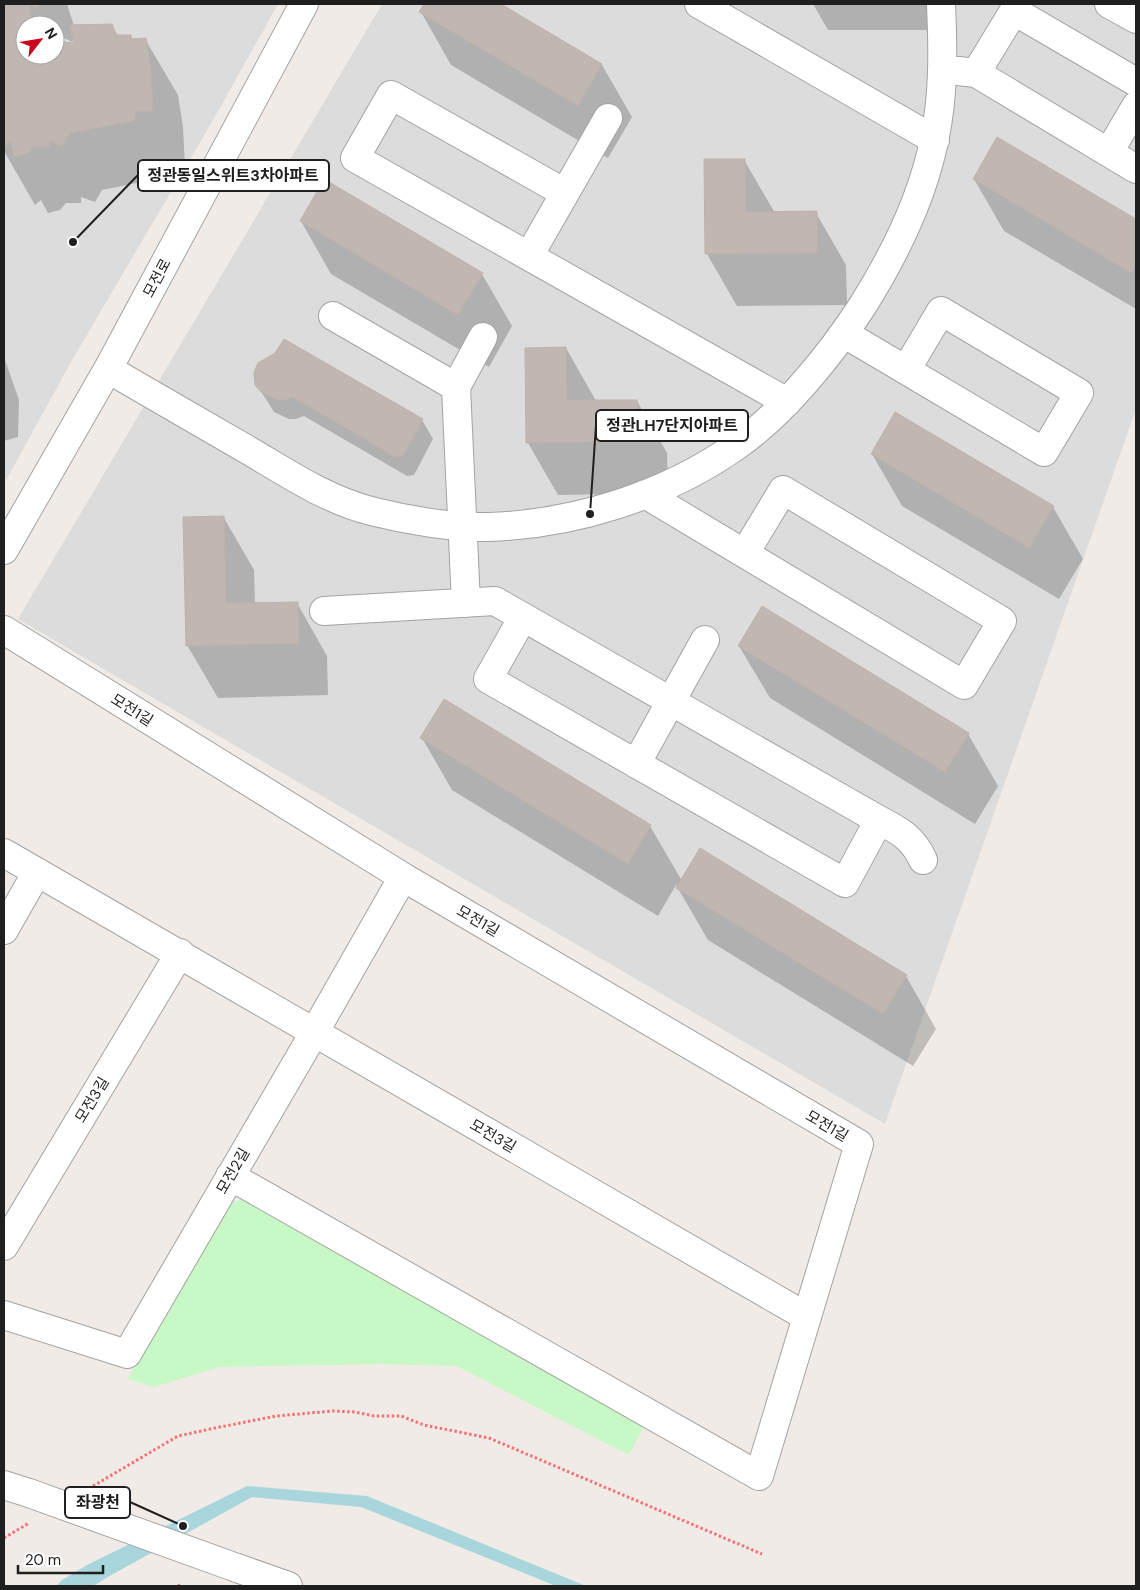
<svg xmlns="http://www.w3.org/2000/svg" width="1140" height="1590" font-family="'DM Sans','Noto Sans KR',sans-serif">
<style>
.residential{fill:#dddcdd;fill-rule:evenodd}
.park{fill:#c7f8c5}
.water{fill:#a8d6dc}
.shadow{fill:#0003;fill-rule:evenodd}
.building{fill:#c0b7b2;stroke:#c1b1a9}
.lines{fill:none;stroke-linecap:round;stroke-linejoin:round}
.minor-casing{stroke:#a3a3a3;stroke-width:30}
.path{stroke:#f67174;stroke-width:3;stroke-dasharray:2.5 2.5;stroke-linecap:butt}
.minor{stroke:#fff;stroke-width:28}
.minor-bridge-casing{stroke:#a3a3a3;stroke-width:30;stroke-linecap:butt}
.minor-bridge{stroke:#fff;stroke-width:28}
.labels{text-anchor:middle;stroke-width:4;stroke-linejoin:round;paint-order:stroke}
.street-label{font-size:15px;fill:#1f1f1f;stroke:#fff}
.leader{fill:none;stroke:#1f1f1f;stroke-width:2}
.callout-dot{fill:#1f1f1f;stroke:#fff;stroke-width:2}
.callout{fill:#fff;stroke:#1f1f1f;stroke-width:2}
.callout-label{font-size:16px;text-anchor:middle;font-weight:bold;fill:#1f1f1f}
</style>
<rect width="100%" height="100%" fill="#f0ebe6"/>
<path class="residential" d="M4,4h274l-66,118 -141,240 -67,122zM25,25h30v30h-30z
M382,4h754v405l-251,715 -867,-505z"/>
<path class="park" d="M242,1199l402,227 -15,29 -172,-89 -76,-2 -162,3 -65,20 -26,-8 99,-174z"/>
<path class="water" d="M247,1486l120,10 219,90h-30l-195,-79 -109,-10 -146,81 -13,8h-37l6,-6 27,-16z"/>
<path class="shadow" d="M4,4h63l7,22 38,-1 6,11h13l2,4 12,-1 33,56 5,32 2,41 -17,-1 -2,10 -64,13 -7,12 -14,-5v6h-15l-6,7 -12,3 -7,-13 -6,5 -31,-54zM25,25h30v30h-30zM60,36l12,6 2,-4 3,7 -13,2z
M426,4h72l104,61 30,52 -24,41 -157,-93 -30,-53z
M813,4h121v26h-106z
M998,138l138,82v89l-132,-78 -30,-52z
M705,160h39l31,53h41l30,52 1,40 -110,1 -30,-52z
M301,221l181,53 30,52 -23,41 -158,-93z
M566,348l30,53h41l30,52 1,40 -110,2 -30,-52z
M275,354l147,66 11,19 -19,36 -7,1 -103,-60 -8,3h-7l-15,-7 -17,-27z
M4,357l15,43 -1,37 -14,4z
M872,454l181,53 30,52 -24,40 -157,-93z
M224,518l30,52 1,34 42,-1 30,53 1,39 -110,3 -31,-53z
M739,646l229,88 30,52 -23,38 -205,-126z
M422,738l228,88 32,55 224,95 30,53 -23,37 -205,-126 -32,-55 -18,31 -206,-126z"/>
<path class="building" d="M4,4h33v4l-8,-4 2,19 3,2h-9v30l37,-1 2,-12 10,1 -5,-18 43,-1 4,11h15l-1,4 16,-1 5,31 2,43 -17,-1 -2,10 -64,12 -8,13 -13,-5v6l-15,-1 -6,7 -14,4 -3,-15 -7,5z
M424,4h77l101,60 -24,42 -159,-94z
M997,137l139,82v45l-5,9 -158,-94z
M704,159h41l1,53 71,-1v42l-112,1z
M324,179l159,94 -25,42 -158,-94z
M284,339l139,80 -20,37 -8,1 -102,-60 -8,3h-7l-16,-7 -7,-8 -1,-13 4,-9 17,-10z
M566,347l1,53h70l1,41 -112,2 -1,-95z
M895,412l159,94 -25,42 -158,-94z
M224,516l2,87 72,-1 1,41 -113,3 -3,-129z
M762,606l207,127 -24,39 -207,-126z
M444,699l207,126 -23,39 -208,-126z
M700,848l207,127 -24,39 -207,-126z"/>
<g class="lines">
<defs>
<path id="minor" d="M699,4l236,136
M1109,4l27,15
M1014,11l122,71
M958,71l18,2 42,-69
M976,73l160,96
M1109,152l27,-46
M565,193l-174,-98 -36,63 432,244
M529,256l79,-138
M333,316l123,71
M845,334l199,118 35,-59 -138,-82 -35,59
M108,369c48,28 97,56 145,84 37,22 75,47 118,58 35,9 82,17 118,16 86,-3 176,-31 247,-81 48,-33 96,-93 127,-141 32,-51 59,-106 71,-164 10,-45 9,-92 7,-137
M645,494l319,191 38,-64 -219,-131 -38,63
M4,550l104,-181 196,-365
M466,603l-10,-216 27,-50
M324,611l171,-10 384,219 -34,63 -357,-204 35,-62
M4,630l399,247 456,267 -100,332 -529,-300
M636,764l69,-124
M879,820c21,11 34,18 44,40
M4,853l803,464
M4,930l33,-58
M4,1246l176,-293
M4,1315l123,39 187,-321 89,-156
M4,1485l25,8
M237,1568l51,18"/>
</defs>
<use href="#minor" class="minor-casing"/>
<path class="path" d="M93,1486l85,-50 37,-8 61,-12 57,-5 22,1 19,4h27l23,9 65,13 273,116
M4,1538l25,-15
M178,1586l4,-2"/>
<use href="#minor" class="minor"/>
<defs>
<path id="minor-bridge" d="M29,1493l208,75"/>
</defs>
<use href="#minor-bridge" class="minor-bridge-casing"/>
<use href="#minor-bridge" class="minor-bridge"/>
</g>
<g class="labels">
<g class="street-label">
<text transform="translate(157 278) rotate(-62)" y="5">모전로</text>
<text transform="translate(132 710) rotate(32)" y="5">모전1길</text>
<text transform="translate(478 921) rotate(30)" y="5">모전1길</text>
<text transform="translate(92 1100) rotate(-59)" y="5">모전3길</text>
<text transform="translate(827 1126) rotate(30)" y="5">모전1길</text>
<text transform="translate(493 1136) rotate(30)" y="5">모전3길</text>
<text transform="translate(233 1171) rotate(-60)" y="5">모전2길</text>
</g>
</g>
<path class="leader" d="M73 242L138 175M590 514L596 425M183 1526L130 1502"/>
<g class="callout-dot">
<circle cx="73" cy="242" r="5"/>
<circle cx="590" cy="514" r="5"/>
<circle cx="183" cy="1526" r="5"/>
</g>
<g class="callout">
<rect x="138" y="160" width="191" height="31" rx="5"/>
<rect x="596" y="410" width="152" height="31" rx="5"/>
<rect x="65" y="1487" width="65" height="31" rx="5"/>
</g>
<g class="callout-label">
<text x="233" y="181">정관동일스위트3차아파트</text>
<text x="672" y="431">정관LH7단지아파트</text>
<text x="98" y="1508">좌광천</text>
</g>
<rect width="1140" height="1590" fill="none" stroke="#1f1f1f" stroke-width="10"/>
<g transform="translate(40 40) rotate(59)"><circle r="24" fill="#ffffff" stroke="#a5a5a5"/>
<path d="M0-4L9 19L0 12L-9 19Z" fill="#c9061e"/>
<text y="-8" font-size="14" font-weight="bold" text-anchor="middle" fill="#1f1f1f">N</text>
</g>
<path d="M18 1565v8h85v-8" fill="none" stroke="#1f1f1f" stroke-width="2.5"/>
<text x="25" y="1565" font-size="15" fill="#1f1f1f" stroke="#ffffff" stroke-width="4" paint-order="stroke">20 m</text>
</svg>
